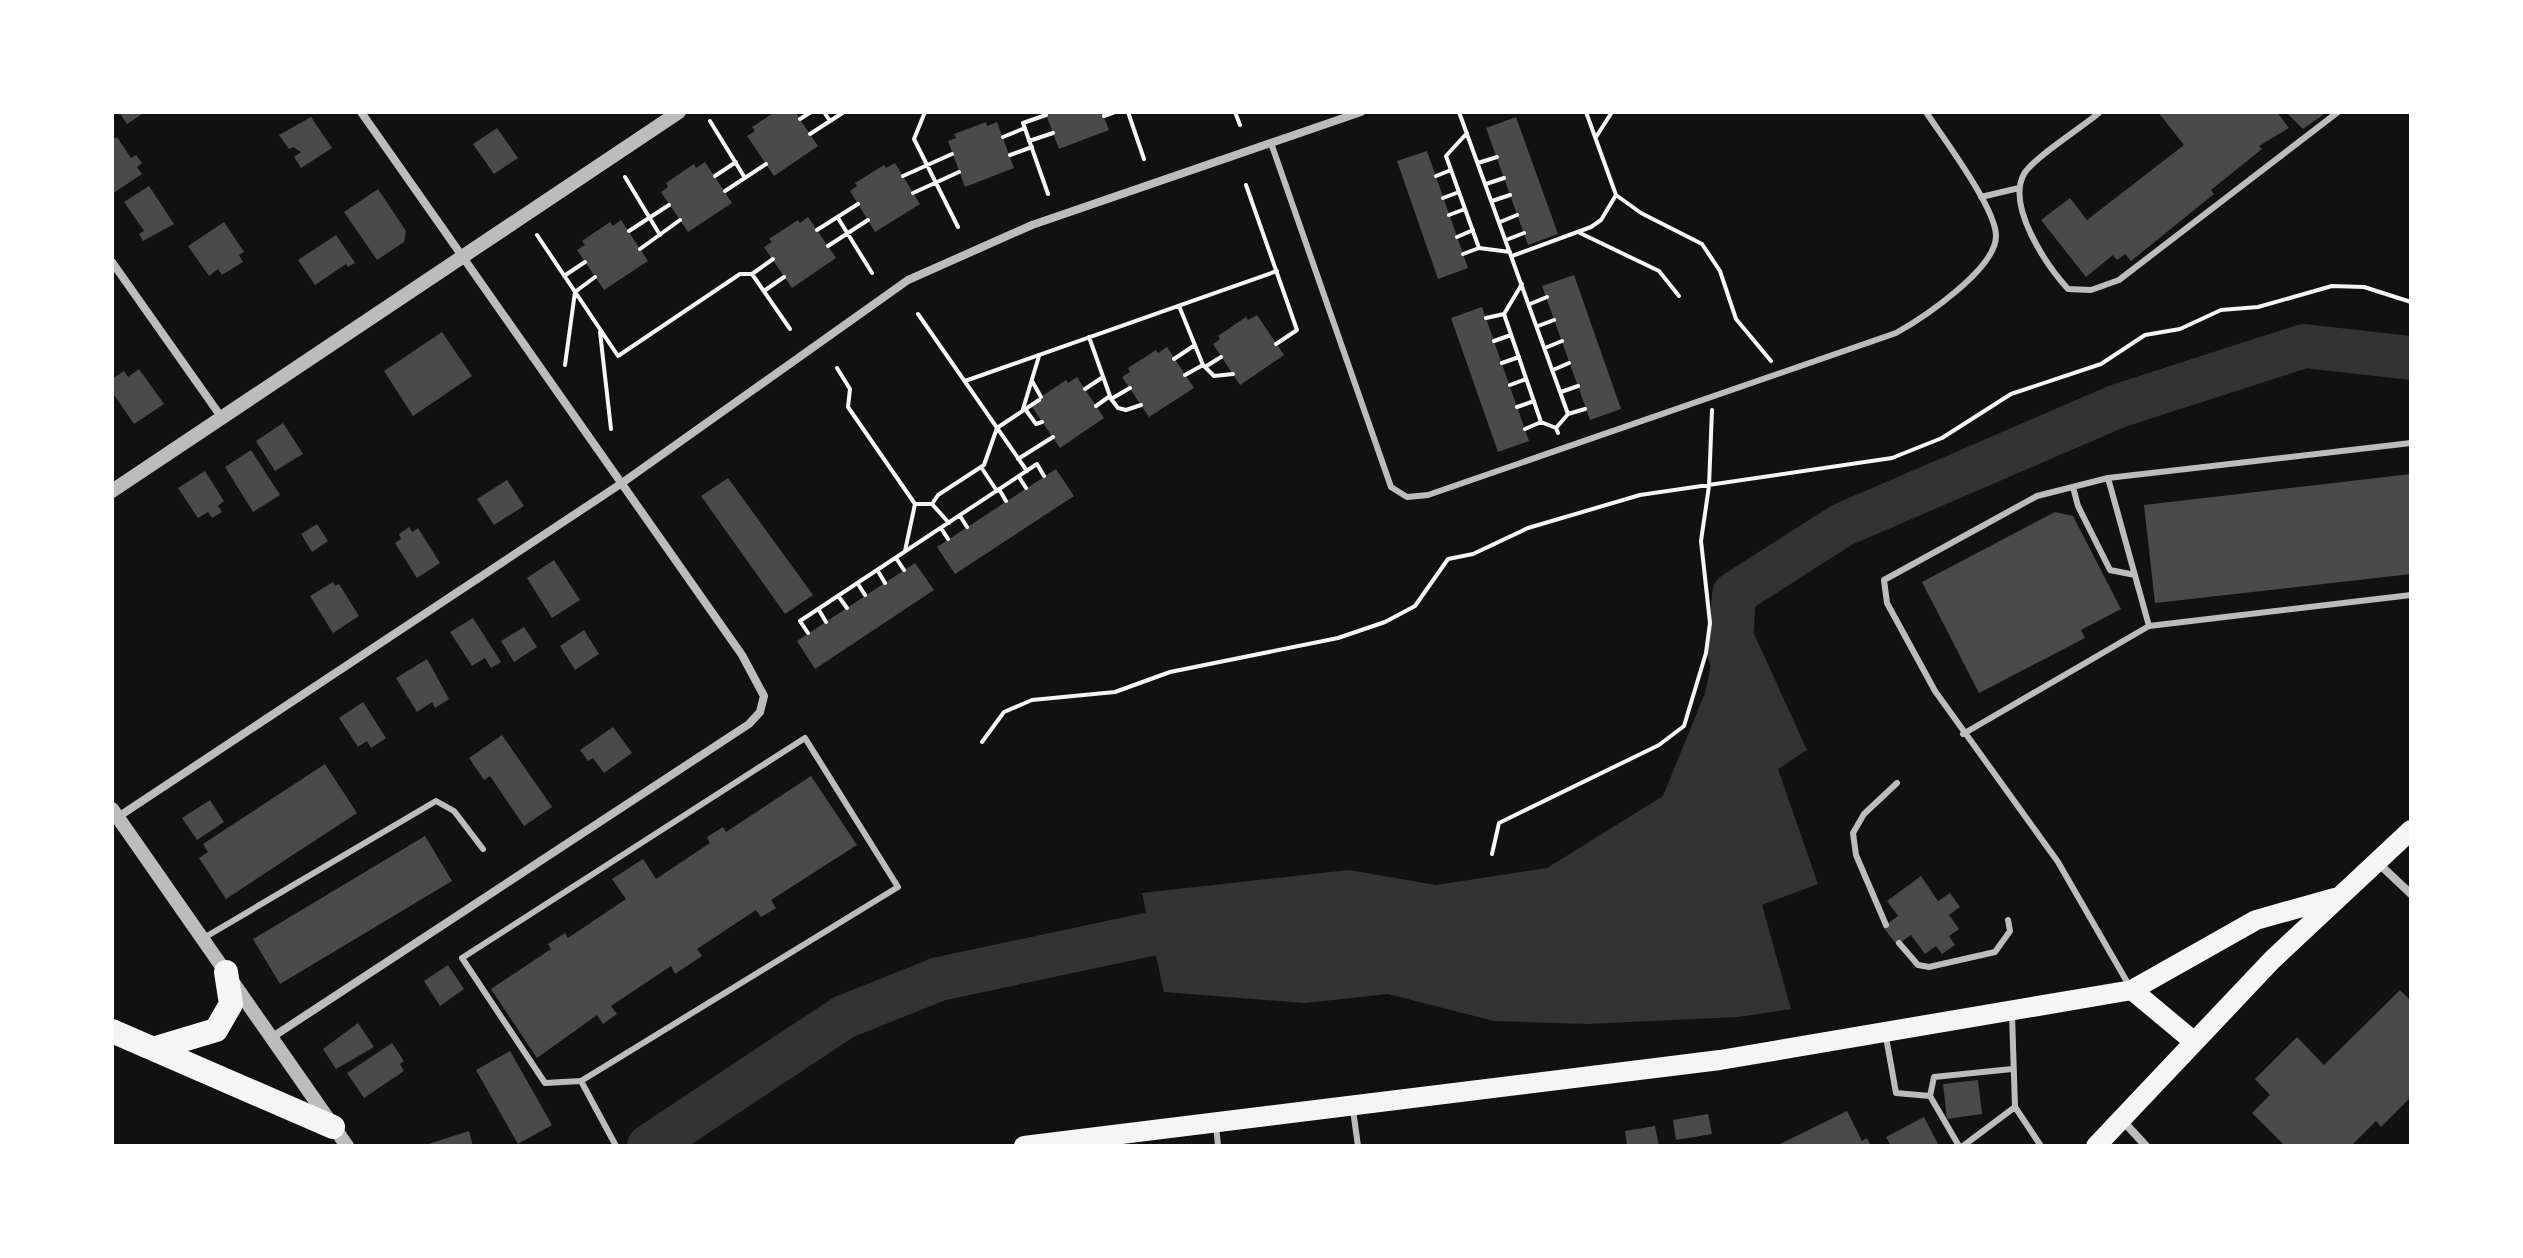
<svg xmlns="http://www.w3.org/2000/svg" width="2523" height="1258" font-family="Barlow,sans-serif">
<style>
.water{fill:#333}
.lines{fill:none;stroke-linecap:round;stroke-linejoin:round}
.river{stroke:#333;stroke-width:44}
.building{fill:#4a4a4a}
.path{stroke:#f5f5f5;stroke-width:4}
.service{stroke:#bcbcbc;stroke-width:6}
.minor{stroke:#bcbcbc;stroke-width:8}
.tertiary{stroke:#bcbcbc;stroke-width:14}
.primary{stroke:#f5f5f5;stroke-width:20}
.motorway{stroke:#f5f5f5;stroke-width:24}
</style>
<rect width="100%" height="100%" fill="#111"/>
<path class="water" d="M1729,579l78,171 -29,19 40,115 -56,21 29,104 -53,8 -151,7 -93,-3 -106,-27 -83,9 -141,-11 -22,-99 207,-23 87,15 111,-17 116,-72 42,-103z"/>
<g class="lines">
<path class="river" d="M1730,655l4,-61 108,-69 276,-119 186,-60 107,12
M649,1146l195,-129 95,-38 221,-47 51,-5"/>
</g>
<path class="building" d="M119,112h26l-18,12z
M775,112h20l23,34 -44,30 -27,-40 8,-5 -3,-4z
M1045,112h57l7,18 -50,19z
M2158,112h119l12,16 -30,18 3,3 -51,41 3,4 -83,67 -6,-7 -8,6 -4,-5 -27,22 -45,-57 29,-22 17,22 97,-75z
M2286,112h41l-24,17z
M311,117l21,31 -31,20 -7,-11 7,-5 -8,-5 -4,2 -10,-14z
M1516,117l42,117 -30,11 -42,-117z
M986,122l1,4 10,-4 17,46 -49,19 -17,-46 8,-3 -2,-4z
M497,128l21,30 -24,16 -21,-30z
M117,137l14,21 5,-3 6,8 -5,4 5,7 -30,20v-54z
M1427,151l41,117 -30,11 -41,-118z
M705,162l27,41 -44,29 -27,-40 7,-5 -2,-4 28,-19 2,4z
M895,163l25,41 -45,28 -25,-41 7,-5 -2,-3 29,-18 2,3z
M149,186l25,38 -31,17 -4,-7 5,-3 -20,-29z
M378,189l28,42 -2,11 -27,18 -33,-48z
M808,217l28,41 -44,30 -28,-41 8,-5 -3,-3 29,-19 2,3z
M621,220l27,41 -44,29 -27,-40 8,-5 -3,-4 28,-19 3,4z
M224,222l20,30 -5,3 4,7 -21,13 -4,-6 -9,7 -21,-30z
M336,235l19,28 -7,4 -2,-3 -31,21 -17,-25z
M1574,275l47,134 -31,11 -48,-134z
M1482,307l47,134 -31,11 -47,-134z
M1257,315l27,40 -44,30 -27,-41 7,-5 -2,-3 28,-19 2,3z
M442,332l30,44 -59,40 -29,-45z
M1167,347l27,41 -45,29 -27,-40 8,-5 -2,-4 28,-18 2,3z
M139,369l25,35 -30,20 -22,-32v-13l12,-8 4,6z
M1077,377l27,41 -44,30 -28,-41 8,-5 -2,-3 28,-19 2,3z
M283,423l20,31 -28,17 -19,-30z
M251,450l29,45 -27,17 -28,-45z
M1056,469l18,27 -119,78 -18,-27z
M205,471l19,30 -6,5 4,6 -10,6 -4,-6 -10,6 -20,-30z
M2411,474v100l-256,29 -11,-98z
M728,478l85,117 -28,19 -84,-118z
M507,480l17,26 -30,19 -17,-26z
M2055,512l18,4 48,93 -40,21 4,8 -106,55 -57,-111z
M317,524l11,17 -16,11 -11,-18z
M409,527l3,5 6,-4 22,35 -23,15 -22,-35 6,-4 -2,-5z
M554,560l26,40 -28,18 -25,-40z
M915,563l19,27 -119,79 -18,-28z
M333,582l2,4 4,-2 20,32 -26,17 -23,-37z
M473,618l28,44 -10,6 -6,-10 -13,8 -22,-34z
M524,627l13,20 -23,15 -13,-21z
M584,630l15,24 -24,16 -15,-24z
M427,659l22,40 -14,9 -3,-6 -15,10 -21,-34z
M363,702l23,36 -15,10 -4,-7 -9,6 -19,-29z
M613,727l19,26 -28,20 -11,-15 -5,3 -8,-11z
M502,735l50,72 -28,19 -34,-50 -6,4 -15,-22z
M325,764l32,49 -131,86 -27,-41 9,-6 -5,-8z
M811,776l46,69 -86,55 5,8 -15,9 -5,-7 -59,39 5,7 -27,18 -4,-8 -60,40 6,8 -14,10 -6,-9 -60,43 -46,-69 60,-40 -3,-5 17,-11 3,5 58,-39 -14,-20 31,-20 13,20 54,-36 -3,-6 16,-10 3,5z
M210,800l14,22 -27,18 -15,-22z
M425,836l27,45 -172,103 -27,-45z
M1921,876l17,25 12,-8 10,14 -11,8 10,14 -10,7 6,9 -13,9 -6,-8 -11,8 -14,-19 -14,10 -14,-18 15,-11 -11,-15z
M448,965l16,24 -24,17 -16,-25z
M2400,990l11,11v96l-30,30 -5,-6 -25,25h-66l-33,-33 18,-18 -15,-16 42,-42 27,28z
M358,1023l16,24 -38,22 -13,-20z
M392,1043l12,18 -4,3 4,7 -40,27 -17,-25z
M510,1051l42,74 -34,19 -42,-74z
M1978,1080l4,34 -35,5 -4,-35z
M1847,1111l15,30 5,-3 4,8h-95z
M1708,1114l4,20 -36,6 -3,-20z
M1924,1117l15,29h-48l-5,-9z
M1655,1126l4,20h-32l-2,-15z
M469,1131l4,15h-48v-1z"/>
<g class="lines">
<path class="path" d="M824,112l6,9
M925,112l-11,27 44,88
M1128,112l16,47
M1235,112l5,13
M1459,112l109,302 -12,14 2,5
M1586,112l30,83 25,18 61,31 18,27 16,48 35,42
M1046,115l-23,8 25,71
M1104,116l11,-4
M800,119l11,-7
M710,121l35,57
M1467,133l-21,23 33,92 31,4
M810,134l34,-22
M1003,137l22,-9
M1596,137l16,-25
M1029,141l24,-8
M1010,155l22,-8
M1478,163l19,-6
M715,176l21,-14
M903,176l49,-22
M1436,176l15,-6
M625,177l35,58
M1486,184l18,-6
M1246,185l51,145 -21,14
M725,191l41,-27
M913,193l46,-21
M1443,198l16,-6
M1492,201l18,-6
M1449,215l16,-6
M838,218l34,55
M1500,222l17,-7
M817,230l41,-26
M629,231l40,-26
M1580,233l79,38 20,25
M537,235l81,121 122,-82h12l38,55
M1457,237l16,-7
M1506,240l18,-7
M828,246l40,-26
M640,249l40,-29
M1463,254l16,-6
M1512,256l79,-29 10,-7 15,-25
M752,274l21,-15
M564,276l21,-14
M1522,284l-18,30 37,108 15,6
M764,291l20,-14
M1530,304l17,-7
M1179,306l24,59 11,11 19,-2
M918,314l109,157
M1486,318l18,-4
M1538,326l16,-6
M600,332l11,97
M1089,337l22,62 7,9 8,2 15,-5
M1494,341l17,-6
M1545,348l17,-7
M1174,359l21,-14
M1502,363l17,-6
M565,365l10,-73 20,-15
M1205,367l16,-10
M837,368l13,21 -2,18 67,97
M1553,370l16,-7
M1185,375l18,-10
M965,381l312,-110
M1032,381l9,16
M1510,385l16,-6
M1085,389l18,-12
M1561,392l17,-6
M1111,399l19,-11
M1096,406l14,-10
M1517,407l17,-6
M1023,409l16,-53
M1025,409l11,15 6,-2
M1568,414l17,-5
M1525,429l16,-7
M1018,459l35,-22
M981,467l16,24
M1019,477l7,11
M999,489l7,12
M932,504l17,19
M960,516l7,11
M941,528l7,11
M905,551l10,-47h17l6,-9 46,-30 13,-37 42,-28
M896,558l8,12
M878,571l7,12
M858,584l7,11
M839,597l8,11
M819,610l7,12
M808,633l-8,-12 237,-157 7,12
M982,742l22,-30 28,-12 83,-8 55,-20 168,-34 47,-16 30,-16 33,-47 25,-5 55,-26 112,-33 252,-37 50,-20 69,-44 90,-30 44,-29 35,-6 41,-19 37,-3 74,-21 32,1 47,15
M1492,854l7,-31 160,-78 25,-19 22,-73 4,-30 -9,-82 8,-55 3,-76"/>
<path class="service" d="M2100,112c-16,14 -67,46 -76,62 -18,32 23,92 44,115l23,1 28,-10 219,-168
M1271,143l120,344 16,10 21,-2 468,-162c27,-15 100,-64 100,-97 0,-28 -53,-98 -70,-124
M1981,197l38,-9
M2108,478l41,148
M2073,487l5,19 32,64 25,5
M1963,734l186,-108 262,-31
M1886,925l-30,-70 -3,-22 11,-19 33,-31
M202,939l234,-138 18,10 29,38
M1899,943l19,22 11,2 66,-15 15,-21 -2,-11
M2130,987l-72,-125 -123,-171 -48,-88 -3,-23 153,-84 71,-18 303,-35
M2012,1014l3,93 26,39
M1886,1037l10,56 34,3 29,50
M581,1081l-36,2 -83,-125 343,-220 93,149 -317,194 35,65
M1930,1096l4,-19 78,-8
M1353,1110l5,36
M1216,1125l2,21
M1963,1146l52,-39"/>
<path class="minor" d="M112,262l110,156
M118,817l504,-334 286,-203 124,-55 329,-113
M2377,862l34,32
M271,1038l478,-314 11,-12 4,-16 -22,-41 -381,-543
M2123,1121l23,25"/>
<path class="tertiary" d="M112,491l567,-379
M112,809l235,337"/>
<path class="primary" d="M2132,990l60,50
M1024,1146l696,-86 412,-70 124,-70 78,-22
M2096,1146l176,-186 139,-130"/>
<path class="motorway" d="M112,1031l221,96
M156,1048l60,-18 15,-26 -5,-32"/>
</g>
<rect width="2523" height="1258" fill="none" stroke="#ffffff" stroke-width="228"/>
</svg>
